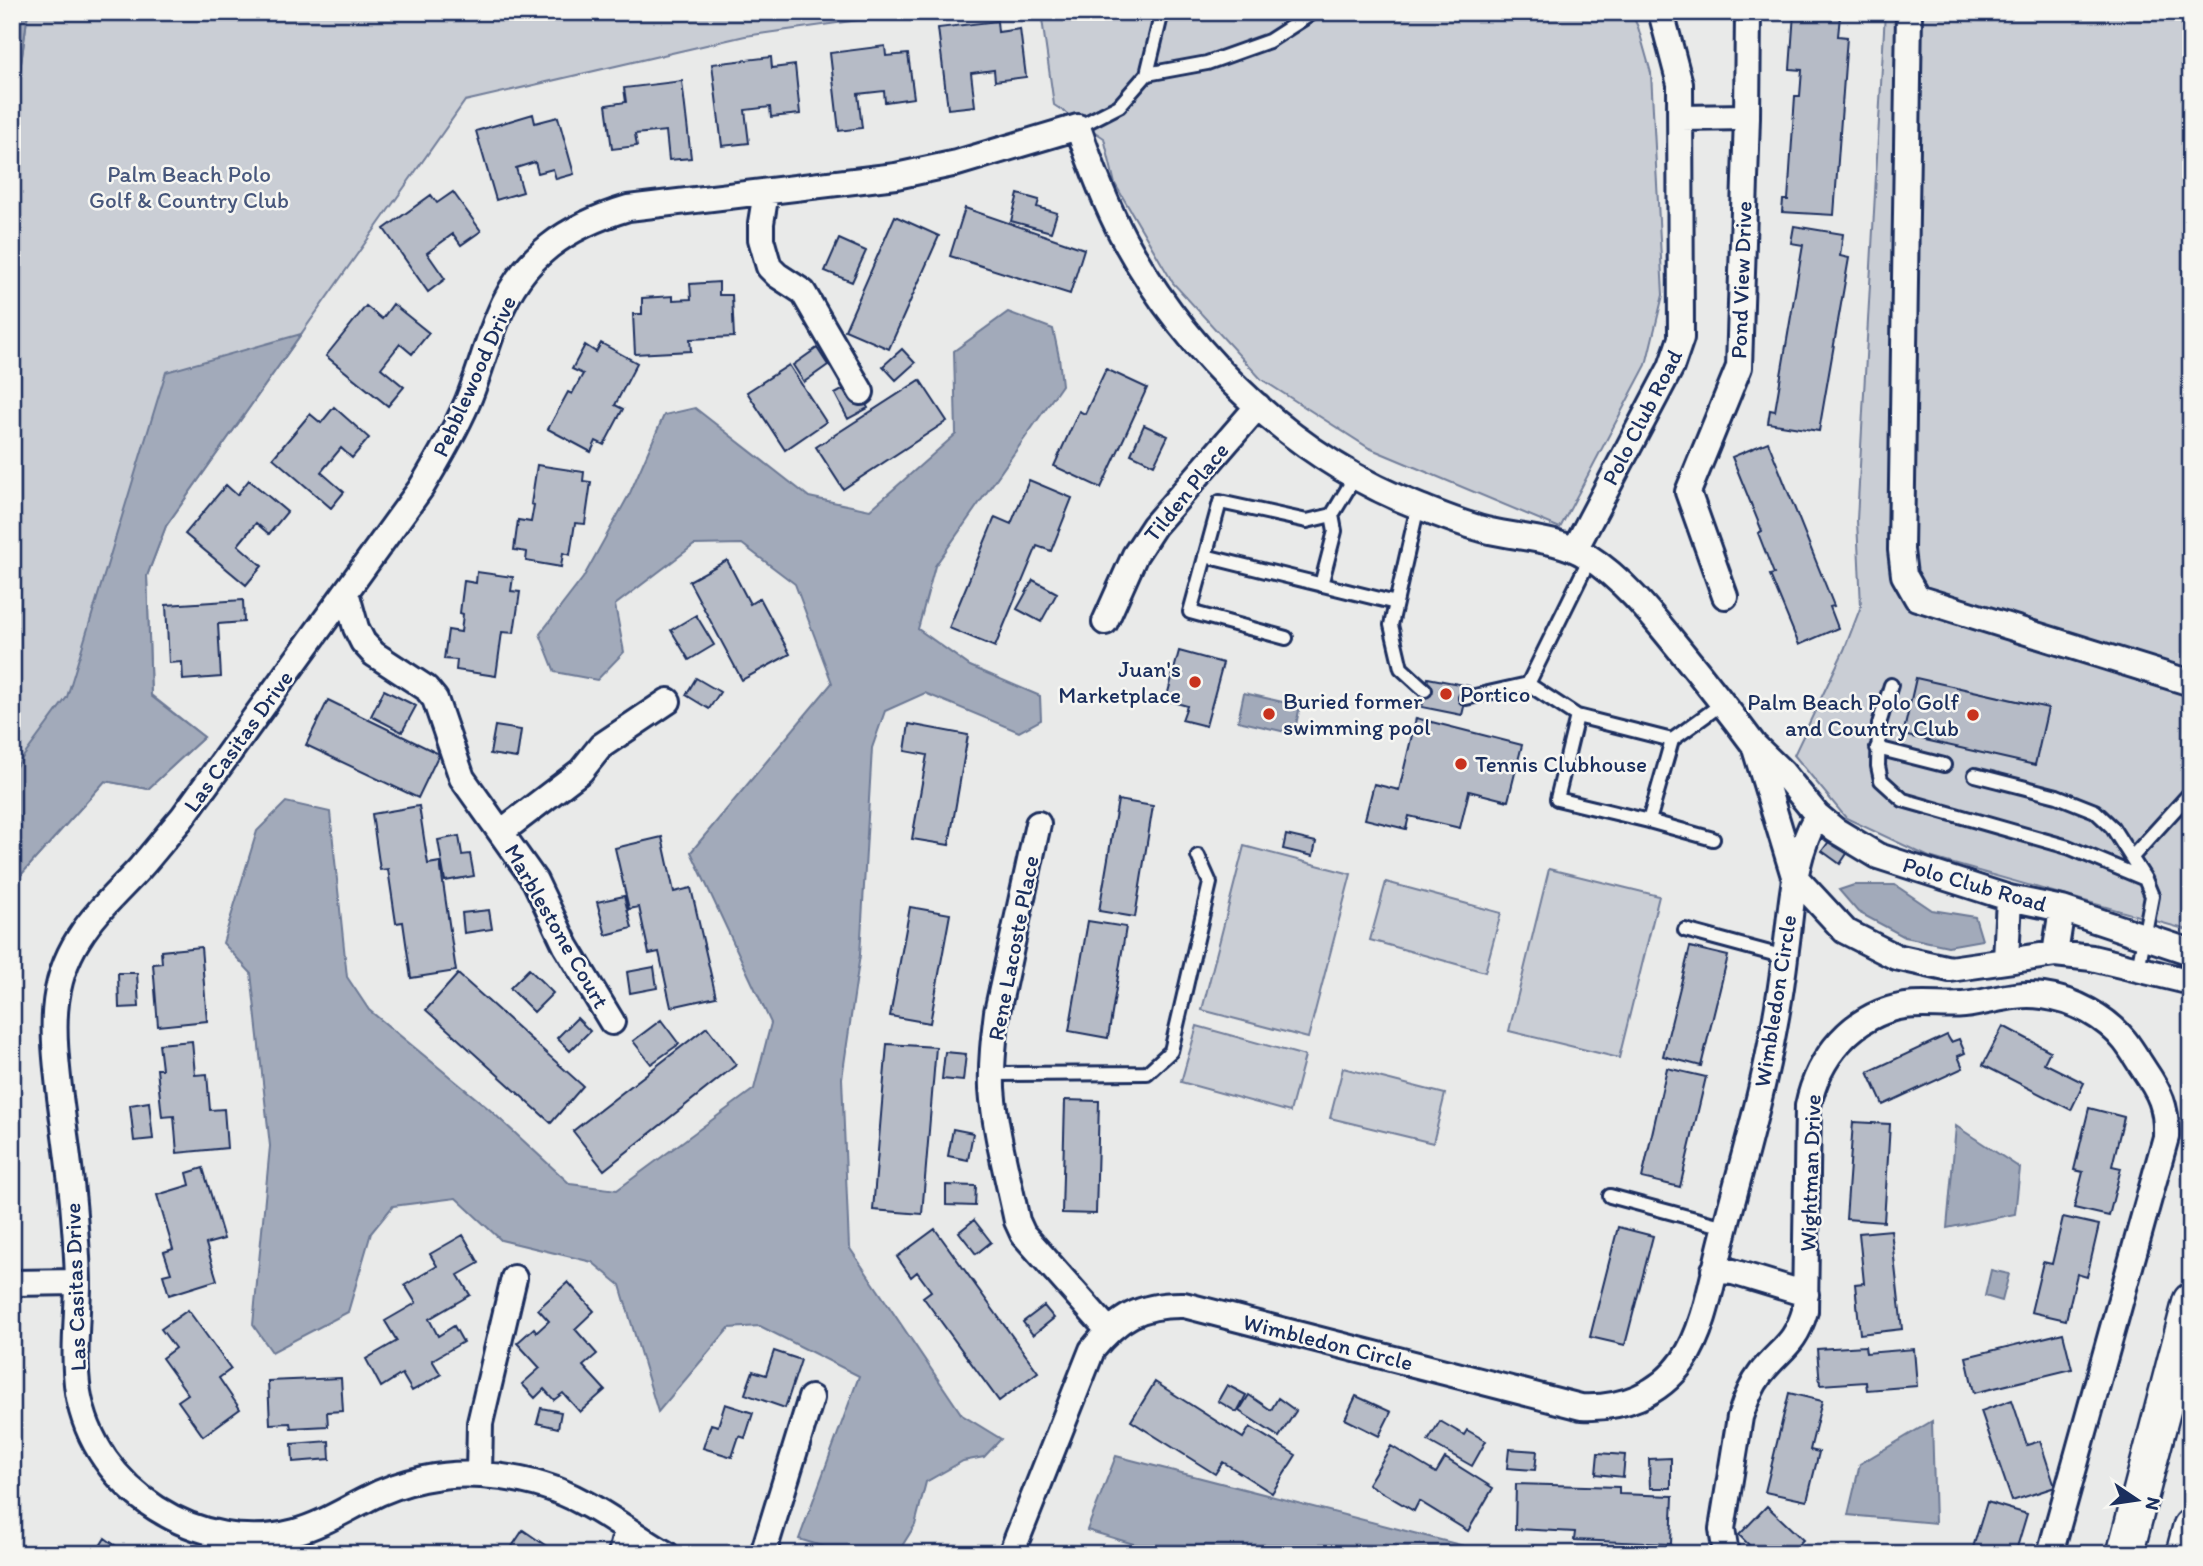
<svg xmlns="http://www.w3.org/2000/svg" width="2203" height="1566" font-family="Itim,sans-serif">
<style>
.green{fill:#caced5;stroke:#727e9a;stroke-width:2}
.water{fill:#a2aaba;stroke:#6c7995;stroke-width:2}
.building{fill:#b6bbc6;stroke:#1b2f5e;stroke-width:2}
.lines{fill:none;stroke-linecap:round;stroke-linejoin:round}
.service-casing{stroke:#1b2f5e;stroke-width:18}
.minor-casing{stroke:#1b2f5e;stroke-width:30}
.secondary-casing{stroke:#1b2f5e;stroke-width:40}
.service{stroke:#f6f6f2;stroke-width:12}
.minor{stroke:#f6f6f2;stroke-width:24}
.secondary{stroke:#f6f6f2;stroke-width:35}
.poi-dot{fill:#c8321e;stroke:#f6f6f2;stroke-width:2.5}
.labels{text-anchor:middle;stroke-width:5;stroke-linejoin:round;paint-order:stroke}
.park-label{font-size:23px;fill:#47577c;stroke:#f6f6f2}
.street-label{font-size:23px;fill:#1b2f5e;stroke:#f6f6f2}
.poi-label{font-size:23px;fill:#1b2f5e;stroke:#f6f6f2;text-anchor:start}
</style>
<rect width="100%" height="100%" fill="#e9eae9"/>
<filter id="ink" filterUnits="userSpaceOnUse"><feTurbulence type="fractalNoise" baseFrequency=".0143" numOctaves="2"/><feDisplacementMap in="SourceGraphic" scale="14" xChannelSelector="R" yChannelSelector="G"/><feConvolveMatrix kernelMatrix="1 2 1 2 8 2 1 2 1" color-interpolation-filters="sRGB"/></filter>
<g filter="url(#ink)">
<path class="green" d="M28,12h887l-170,24 -280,65 -299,425 -19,50 4,119 53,42 -56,52 -43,-8 -93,104v-755z
M1041,12h590l7,15 13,46 12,222 -17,70 -86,163 -191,-80 -108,-69 -88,-96 -58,-99 -11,-46 -50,-33z
M1885,12h306v919l-262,-74 -83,-39 -52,-63 50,-105 17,-44 -4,-86z
M1244,846l107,28 -43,164 -106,-28z
M1549,869l110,27 -40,162 -110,-27z
M1386,882l115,31 -16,59 -115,-32z
M1197,1026l108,30 -15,56 -109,-30z
M1343,1068l102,26 -12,49 -103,-25z"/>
<path class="water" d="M12,12h16l-16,118z
M1008,312l45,17 6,28 3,28 -127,181 -17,63 52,37 70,30 1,24 -22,12 -94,-39 -40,18 -13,37 -12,207 -18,123 7,169 113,168 39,24 -17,18 -21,4 -37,21 -11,43 -18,29h-50l-48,-15 60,-163 -99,-50 -31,2 -71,84 -38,-127 -28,-23 -91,-22 -45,-42 -63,8 -22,27 -23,79 -76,40 -19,-27 17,-179 -19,-173 -28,-30 34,-112 29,-29 44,10 17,165 22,33 120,99 81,75 47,6 137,-101 17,-66 -80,-171 141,-169 -37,-99 -53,-40 -48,1 -79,60 9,47 -27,28 -42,-8 -15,-38 43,-56 47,-85 34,-78 31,-7 114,89 61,13 86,-76 -2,-83z
M301,334l-135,192 -19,50 4,120 53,41 -56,52 -43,-8 -93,104v-113l55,-75 99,-325z
M1244,693l56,13 -6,28 -56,-13z
M1854,885h41l37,25 43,7 7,23 -34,6 -43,-9 -47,-25 -19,-22z
M1956,1126l64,42 -5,46 -68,14z
M1991,1270l18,4 -7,27 -17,-5z
M1932,1421l3,102 -87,-8 12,-51z
M1116,1456l379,98h-328l-80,-24z"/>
<path class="building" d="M1794,13l46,3 -2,20 9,1 -13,178 -52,-3 1,-12h5l7,-104h5l2,-26 -12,-1z
M997,21l1,11 22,-3 6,48 -31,4 -1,-11 -23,3 4,33 -27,3 -10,-81z
M885,46l1,10 22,-2 6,44 -29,4 -1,-11 -26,3 4,34 -23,3 -9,-78z
M771,57l1,11 23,-3 5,49 -29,3 -1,-10 -25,3 4,33 -27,3 -10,-82z
M682,81l9,77 -22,2 -3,-29 -31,3 2,12 -25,3 -6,-44 20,-3 -2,-14z
M533,114l2,9 23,-6 16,57 -18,5 -3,-10 -15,4 -3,-11 -19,6 7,24 -27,8 -20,-69z
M453,192l28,39 -20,14 -8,-11 -26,19 18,26 -17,13 -44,-63 47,-34 6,8z
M1018,194l21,6 -2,7 20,6 -6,19 -40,-11z
M965,208l119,41 -14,45 -120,-38z
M895,216l44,20 -50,113 -44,-19z
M1794,226l49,8 -3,22 9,2 -30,173 -51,-8 2,-13 5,1 28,-166 -12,-2z
M839,239l27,12 -14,31 -27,-11z
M719,282v13h13l2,42 -44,2 1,12 -56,3 -2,-40h9v-16l31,-2v4l18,-1 -1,-15z
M393,304l36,29 -17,21 -12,-10 -19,24 23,19 -16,19 -62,-50 40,-50 16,13z
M601,343l36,20 -22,42 8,4 -19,36 -8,-4 -5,11 -43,-23 20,-37 4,2 11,-20 -11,-5 13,-24 11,7z
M817,348l11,17 -24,17 -11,-17z
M902,349l13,14 -19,17 -13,-14z
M789,365l37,57 -41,28 -38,-58z
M1106,369l41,19 -46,100 -47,-22 25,-55 6,3z
M920,380l27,41 -104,68 -27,-42z
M855,383l13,25 -20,11 -13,-25z
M334,407l35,31 -17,20 -11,-10 -20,24 23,20 -13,16 -58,-50 37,-44 11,9z
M1144,425l24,11 -14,29 -23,-11z
M1768,442l66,164 -4,1 8,21 -39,17 -29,-70 4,-1 -16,-41 4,-2 -30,-74z
M537,465l47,7 -1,9 8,1 -6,42 -10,-1 -5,32 -7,-2 -2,14 -35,-6 1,-9 -13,-2 4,-30 13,2 3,-17 -3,-1z
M249,480l38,32 -18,22 -13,-11 -18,22 24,21 -16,19 -61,-51 41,-49 11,10z
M1029,480l43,18 -21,53 -14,-5 -42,101 -46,-19 46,-111 16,7z
M727,560l23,44 10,-6 30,56 -48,26 -53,-99z
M477,572l36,5 -2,14 9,1 -6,41 -12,-1 -6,44 -40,-6 1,-10 -13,-1 4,-29 13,2 2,-18 -3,-1 4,-32 12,2z
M1033,580l24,13 -16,29 -24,-13z
M243,600l1,22 -26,2 3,53 -38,3 -1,-18 -13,1 -3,-58z
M696,615l18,30 -25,15 -18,-30z
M1179,651l44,12 -17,63 -24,-6 5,-14 -21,-6z
M696,678l24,14 -11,17 -23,-14z
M1428,678l41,8 -7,29 -40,-8z
M1916,678l132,30 -13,57 -132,-30z
M384,690l32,16 -14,26 -31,-16z
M328,700l111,54 -21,44 -112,-53z
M1416,718l106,27 -14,56 -39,-10 -9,37 -51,-12 -3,13 -41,-10 9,-35 25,6z
M909,724l59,11 -19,110 -37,-6 15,-84 -22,-4z
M495,726l26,4 -4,28 -27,-4z
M1118,800l35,6 -18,111 -36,-6z
M419,806l9,58 12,-2 16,109 -45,7 -8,-56 -7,1 -8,-54 -8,1 -8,-56z
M1286,835l30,7 -3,14 -30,-7z
M459,836l3,19 8,-1 4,22 -29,5 -7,-41z
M662,837l12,55 17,-4 25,109 -45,10 -12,-55 -10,2 -10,-47 -10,2 -14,-61z
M1830,840l18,12 -8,12 -18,-13z
M624,896l8,32 -26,7 -9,-33z
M910,907l40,7 -20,109 -40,-7z
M489,910l3,19 -28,4 -2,-20z
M1088,921l38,6 -18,111 -39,-7z
M201,947l6,74 -49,5 -5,-62 9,-1 -1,-12z
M1690,947l38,9 -27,110 -38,-10z
M654,967l3,21 -27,5 -3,-21z
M529,969l24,24 -19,19 -24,-24z
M118,973h19l2,34 -20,1z
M458,974l125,112 -32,37 -125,-113z
M577,1018l13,13 -20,20 -13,-13z
M661,1020l18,24 -28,20 -18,-23z
M2003,1026l47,25 -6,12 40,20 -13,27 -88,-45z
M707,1027l29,38 -132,105 -31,-39z
M1947,1035l4,7 8,-3 6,14 -7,3 5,12 -80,37 -15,-33z
M192,1041l3,34 12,-1 3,36 14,-1 3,39 -50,5 -3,-37 -12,1 -5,-48h5l-3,-25z
M887,1044l49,3 -14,167 -49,-4z
M945,1052l21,2 -3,27 -21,-2z
M1667,1068l39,9 -26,110 -38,-9z
M1065,1100l34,1 -3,113 -34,-1z
M149,1102l4,37 -19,2 -4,-36z
M2089,1108l35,9 -12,49 9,2 -12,48 -35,-8 9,-36 -9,-2z
M1853,1122l37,2 -6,98 -38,-3z
M953,1129l20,4 -5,27 -20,-4z
M203,1168l21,71 -18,5 11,36 -48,15 -6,-20 8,-2 -7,-21 9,-3 -16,-54 33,-10 -3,-12z
M946,1185l30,1 -1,20 -29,-1z
M2063,1217l36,8 -12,52 -10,-3 -11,46 -35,-8 12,-50 9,2z
M974,1220l17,22 -15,12 -17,-22z
M1618,1227l35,9 -28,109 -35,-8z
M935,1229l103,143 -39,29 -76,-104 8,-6 -14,-19 -6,5 -14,-20z
M1891,1230l11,99 -42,5 -5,-50 9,-1 -5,-50z
M463,1235l16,28 -21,12 12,20 -41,24 9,17 16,-10 9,16 -31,18 9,15 -29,16 -10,-17 -21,13 -15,-28 31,-18 -12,-20 31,-18 -11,-18 32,-19 -7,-12z
M568,1282l26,29 -19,18 22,25 -14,12 22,24 -25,22 -17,-19 -9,7 -10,-11 -9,9 -13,-14 18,-16 -23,-25 17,-15 3,4 12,-11 -11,-12z
M1044,1306l10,12 -21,17 -10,-13z
M188,1310l43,59 -12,9 21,31 -37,27 -25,-35 10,-7 -26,-36 13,-10 -14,-19z
M2063,1333l9,36 -98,24 -8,-36z
M1865,1346l1,7 48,-4 3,37 -50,4 -1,-8 -46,3 -3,-36z
M774,1351l27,9 -16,48 -40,-14 8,-23 13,4z
M341,1378l2,33 -16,1 1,14 -37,2 -1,-5 -20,1 -2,-43z
M1155,1382l88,56 7,-11 46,28 -24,38 -49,-31 -8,12 -84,-53z
M1227,1385l19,10 -9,17 -19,-11z
M1789,1393l33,8 -12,49 9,2 -12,49 -42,-9z
M1249,1395l22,15 7,-12 18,13 -17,26 -40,-26z
M1356,1396l35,16 -12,24 -34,-17z
M2012,1400l15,45 13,-4 15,46 -43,14 -31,-90z
M725,1404l28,9 -8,25 -6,-2 -7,21 -29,-9 8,-24 7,2z
M541,1408l20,4 -3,16 -21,-5z
M1440,1421l24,14 3,-5 19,11 -14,25 -44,-25z
M329,1441l1,18 -37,3 -1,-18z
M1391,1446l45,27 9,-15 48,30 -25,43 -49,-30 -5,10 -46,-27z
M1509,1449l28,2 -2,19 -28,-2z
M1598,1453l27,2 -2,22 -27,-3z
M1671,1458v30h-21l-1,-29z
M1516,1484l103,3v7l54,2 -2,48 -97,-4 1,-8 -60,-3z
M1987,1502l40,12 -12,40h-44z
M1767,1506l36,34 -8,8 6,6h-43l-19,-19z
M523,1530l35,24h-51z
M105,1538l22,16h-32z
M1070,1547l48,1 -1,6h-47z"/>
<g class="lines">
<defs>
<path id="service" d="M1147,74l60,-11 62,-22 45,-29
M1078,127l41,-21 28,-32 15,-62
M1418,506l-27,119 10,43 24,22
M1205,556l191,47
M1321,585l14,-54 -3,-16
M1286,638l-96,-26 30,-110 87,19 25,-6 24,-40
M1528,684l49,32 95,24 51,-37
M1891,685l-12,39 -1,42 3,14 22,20 165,47 77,32 7,17 -14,73
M1466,698l62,-14 62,-126
M1577,716l-20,83 92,22 23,-81
M1877,748l67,17
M1975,775l82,21 38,15 17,16 33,52
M1649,821l64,18
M2132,857l59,-65
M1685,930l100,27
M992,1074l155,-1 24,-22 39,-168 -12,-27
M1610,1196l115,31
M208,1554l5,-21"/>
<path id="minor" d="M1909,12l-8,538 3,25 13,23 274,85
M1681,118l66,-1 1,-105
M766,192l-5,31v16l8,28 8,8 26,17 58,100
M1575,549l96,-182 10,-29 -1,-254 -19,-72
M346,592l10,36 7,14 11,12 52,34 9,11 27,79 73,103 31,65 46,76
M1725,596l-37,-104 51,-125 8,-250
M1105,622l30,-67 19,-29 104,-120
M1038,824l-41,188c-3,25 -6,50 -5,76 3,44 16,89 25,133l6,13 85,96
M501,832l80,-61 20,-25 67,-45
M2191,952l-129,-43 -53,-11 -131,-42 -43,-26 -18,-15 -34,-42 -29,-28 40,131 51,55 51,26 54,12 105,-15 37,4 99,24
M2055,954l7,-45
M2006,960l3,-62
M1714,1270l19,2 73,22
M12,1283l66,-1
M479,1474l1,-51 34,-145
M621,1554l6,-24
M666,1554c-29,-16 -54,-37 -84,-52 -31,-17 -65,-25 -101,-27 -38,-3 -80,6 -114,24 -24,12 -46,26 -72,33 -96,25 -201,-41 -217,-140 -5,-34 -1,-70 0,-105 0,-24 -2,-48 -4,-72 -3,-40 -9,-79 -14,-118 -6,-57 -14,-108 19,-159 17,-27 40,-47 61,-70 14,-16 28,-34 42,-50l239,-330c17,-28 33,-55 46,-85 12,-28 19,-58 31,-86 24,-61 69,-91 130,-109l268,-32 61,-13 121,-36c13,39 27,76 46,112 64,117 171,220 296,268 23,9 47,19 70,24 31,7 70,8 97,25 36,23 63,57 89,89 27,33 53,66 78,100
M763,1554l48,-156
M1011,1554l81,-204c26,-32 48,-46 92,-45l397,102c40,2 78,-12 102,-46 21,-30 29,-80 38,-116 18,-72 40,-144 53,-217 5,-26 9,-53 12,-79 7,-51 6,-87 31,-134
M1726,1554l-4,-25 18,-112c5,-16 11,-31 21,-44 20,-25 34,-28 44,-62l3,-205c10,-49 45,-92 97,-100 20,-3 40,1 59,-1 29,-3 47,-13 79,-9 31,4 63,21 82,45 7,9 12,18 18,27 17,25 24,38 23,69l-116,417"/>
<path id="secondary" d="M2125,1554l66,-253
M2184,1554l7,-27"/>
</defs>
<use href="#service" class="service-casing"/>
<use href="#minor" class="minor-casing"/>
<use href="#secondary" class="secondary-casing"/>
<use href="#service" class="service"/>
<use href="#minor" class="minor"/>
<use href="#secondary" class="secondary"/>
</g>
</g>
<g class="poi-dot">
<circle cx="1195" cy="682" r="7"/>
<circle cx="1446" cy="694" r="7"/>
<circle cx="1269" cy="714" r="7"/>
<circle cx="1973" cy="715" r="7"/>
<circle cx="1461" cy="764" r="7"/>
</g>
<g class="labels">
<g class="park-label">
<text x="189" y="182">Palm Beach Polo<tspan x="189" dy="26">Golf &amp; Country Club</tspan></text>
</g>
<g class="street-label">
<text transform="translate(1741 280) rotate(-88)" y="8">Pond View Drive</text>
<text transform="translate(474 376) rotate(-66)" y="8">Pebblewood Drive</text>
<text transform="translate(1642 417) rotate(-63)" y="8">Polo Club Road</text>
<text transform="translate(1186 492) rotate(-51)" y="8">Tilden Place</text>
<text transform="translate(238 741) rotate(-54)" y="8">Las Casitas Drive</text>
<text transform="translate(1975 884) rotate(16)" y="8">Polo Club Road</text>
<text transform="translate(557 926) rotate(60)" y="8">Marblestone Court</text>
<text transform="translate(1013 948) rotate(-79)" y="8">Rene Lacoste Place</text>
<text transform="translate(1775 1001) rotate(-81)" y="8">Wimbledon Circle</text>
<text transform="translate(1810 1173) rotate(-88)" y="8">Wightman Drive</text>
<text transform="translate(75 1287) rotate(-92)" y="8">Las Casitas Drive</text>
<text transform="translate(1328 1342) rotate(14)" y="8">Wimbledon Circle</text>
</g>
<g class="poi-label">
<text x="1181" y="677" text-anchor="end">Juan's<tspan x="1181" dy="26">Marketplace</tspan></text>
<text x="1460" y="702">Portico</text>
<text x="1283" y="709">Buried former<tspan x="1283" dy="26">swimming pool</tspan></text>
<text x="1959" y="710" text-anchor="end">Palm Beach Polo Golf<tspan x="1959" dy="26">and Country Club</tspan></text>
<text x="1475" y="772">Tennis Clubhouse</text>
</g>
</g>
<rect width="2203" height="1566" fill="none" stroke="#f6f6f2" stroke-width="42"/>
<rect x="21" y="21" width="2161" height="1524" fill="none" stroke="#1b2f5e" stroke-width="2.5" filter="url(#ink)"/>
<g transform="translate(2137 1500) rotate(103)" stroke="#f6f6f2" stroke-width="5" paint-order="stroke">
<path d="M0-5L12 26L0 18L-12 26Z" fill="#1b2f5e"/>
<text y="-10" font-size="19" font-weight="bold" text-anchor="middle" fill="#1b2f5e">N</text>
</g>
</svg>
